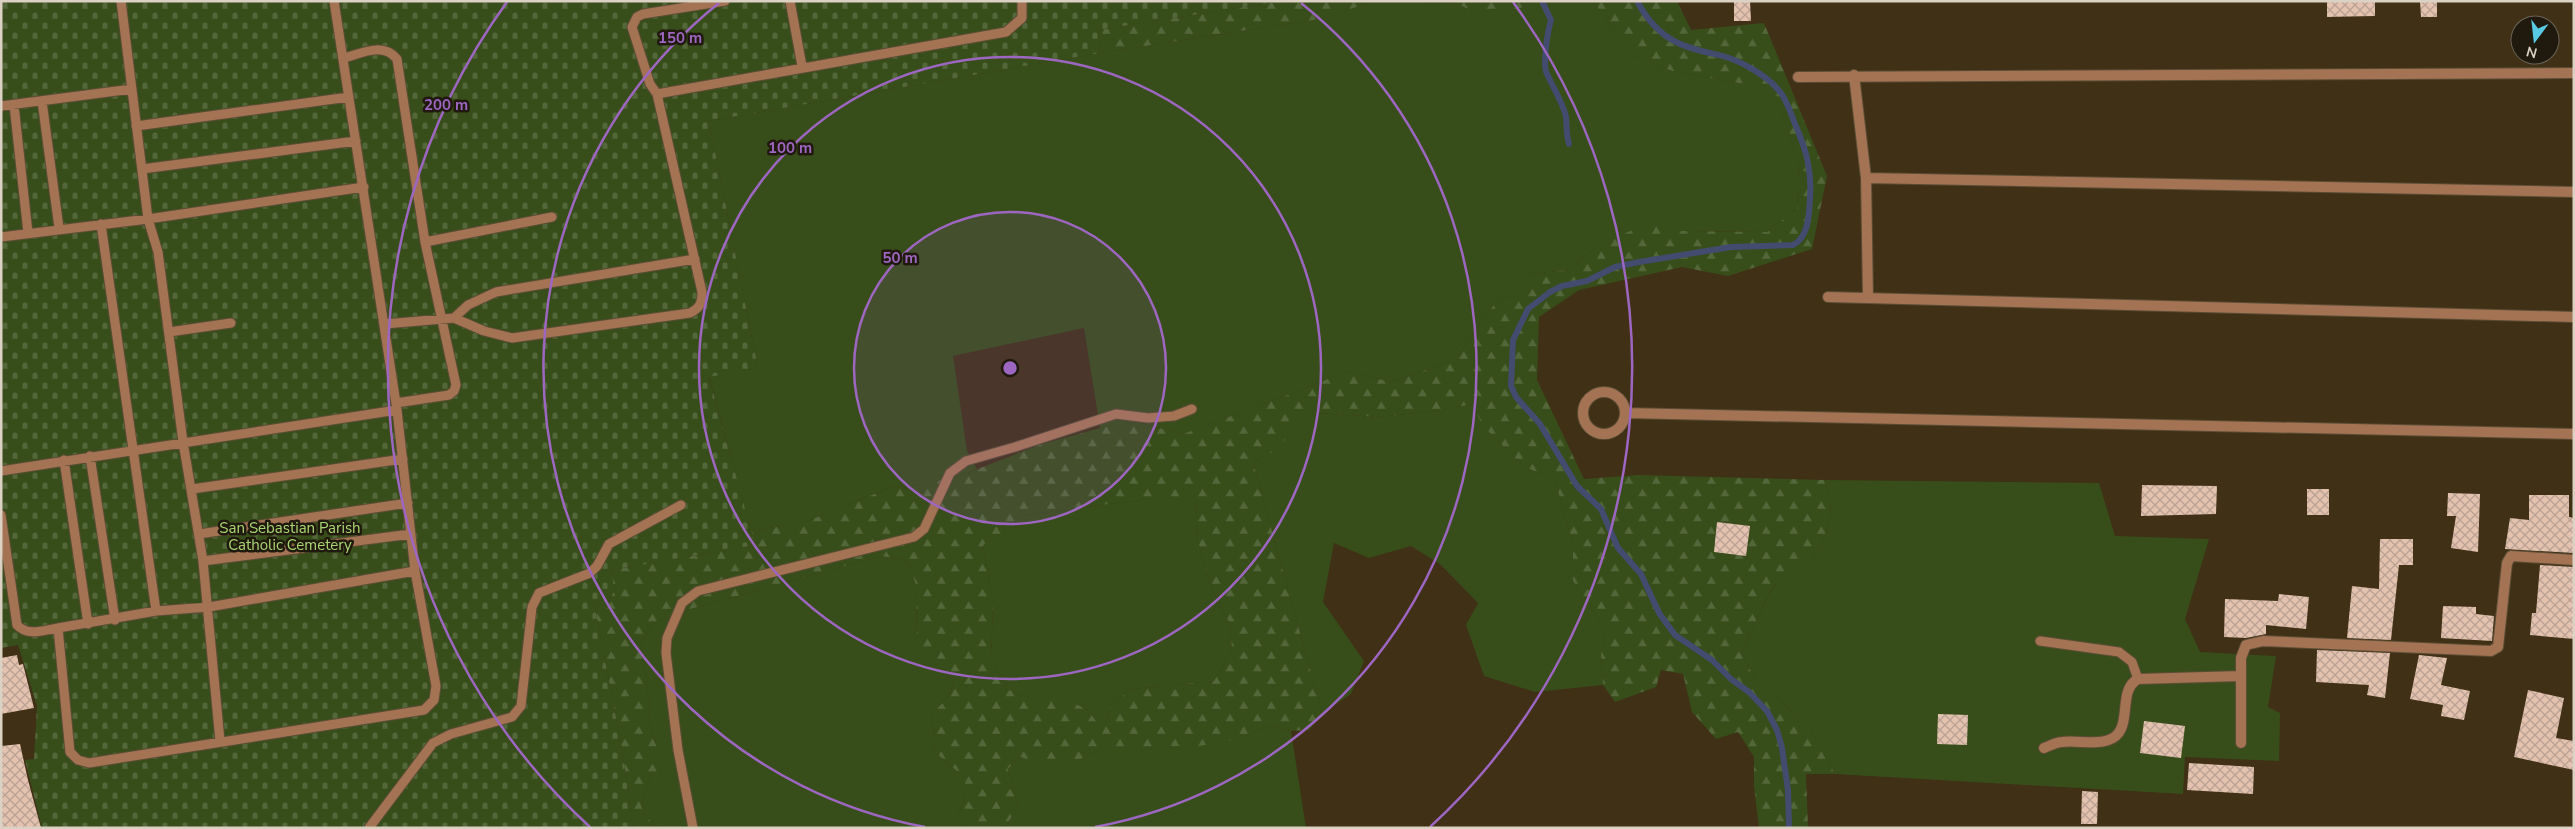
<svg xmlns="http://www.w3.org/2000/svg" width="2575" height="829" font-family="'Nunito Sans',sans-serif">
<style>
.grass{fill:#384e1a}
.forest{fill:url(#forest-firs);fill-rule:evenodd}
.cemetery{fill:url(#cemetery-stones)}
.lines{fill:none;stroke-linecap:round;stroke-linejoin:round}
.stream{stroke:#434b6f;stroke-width:6}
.building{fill:url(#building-cross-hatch)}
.lane-casing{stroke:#5b4d35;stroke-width:11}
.street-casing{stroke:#5b4d35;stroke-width:12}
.lane{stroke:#a37353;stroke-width:9}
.street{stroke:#a37353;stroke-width:10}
.ring{fill:none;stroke:#9d66c1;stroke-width:2.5}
.labels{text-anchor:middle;stroke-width:5;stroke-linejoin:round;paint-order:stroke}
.park-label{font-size:15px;fill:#a9d773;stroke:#20190e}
.centre{fill:#9d66c1;stroke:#20190e;stroke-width:2.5}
.ring-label{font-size:15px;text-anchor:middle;font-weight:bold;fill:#9d66c1;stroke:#20190e;stroke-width:5;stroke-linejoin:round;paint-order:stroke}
</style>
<defs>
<pattern id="forest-firs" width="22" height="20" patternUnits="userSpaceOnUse" patternTransform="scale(1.25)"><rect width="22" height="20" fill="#384e1a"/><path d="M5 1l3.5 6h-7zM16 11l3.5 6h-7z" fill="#54673a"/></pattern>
<pattern id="cemetery-stones" width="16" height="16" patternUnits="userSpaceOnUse" patternTransform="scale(1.25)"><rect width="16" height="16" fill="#384e1a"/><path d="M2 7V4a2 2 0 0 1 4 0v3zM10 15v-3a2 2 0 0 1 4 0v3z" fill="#54673a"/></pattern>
<pattern id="building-cross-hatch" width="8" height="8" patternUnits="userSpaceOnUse" patternTransform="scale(1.25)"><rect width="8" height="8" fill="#e3c2b0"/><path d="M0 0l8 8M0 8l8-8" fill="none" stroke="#bba193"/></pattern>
</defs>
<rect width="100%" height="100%" fill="#3f3016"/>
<path class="grass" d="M1373,1l158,4 1,-4h61l40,55 42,16 75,13 30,23 19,54 -2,47 -30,23 -85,-1 -33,-8 -49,22 -34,25 -35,4 -21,23 -15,6 -35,50 -17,11 -52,18 -46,-11 -26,12 -136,51 -47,-12 -36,6 -16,-100 -131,28 14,95 10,18 -17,7 -58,12 -8,-2 -89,36 -54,9 -42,-155 49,-8 -49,-247 391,-68 226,-35z
M1473,404l9,21 41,41 32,14 18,65v36l33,50 -5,23 2,31 -68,7 -51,-16 -18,-51 12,-22 -38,-39 -29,-18 -42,12 -35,-15 -11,59 41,59 -13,33 -29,19 -69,-251 20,-10 40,-39 65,4 58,-6z
M1824,480l275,3 16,53 94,3 -24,80 15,33 76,4 -8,51 12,6 -1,48 -94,-4 -2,37 -348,-20 -26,-47 -56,-51 -11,-24c11,-24 20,-48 35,-70 32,-6 57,-47 53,-80 -1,-7 -4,-15 -6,-22z
M1148,499h48l2,42 12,44 20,39 2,26 -18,31 -83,8 -21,17 -4,20 -7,1 -10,-16 -24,-13h-36l-22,-9 -16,-30 2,-56 -10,-57 8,-10 33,-21z
M881,556l28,5 7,25 1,60 18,18 20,12 -5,19 -18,19 3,38 30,26v16l-7,24 13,10h-309l-10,-4 -11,-18 10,-30 5,-33 -8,-21 2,-16 -9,-60 10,-21 36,-15z
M1270,725l21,6 15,97h-301l13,-22 -10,-37 11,-13 60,4 26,-13 136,-9z"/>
<path class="forest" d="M1282,1h91l-47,17 -226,35 -2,-23z
M1451,1h81l-1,4 -45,12z
M1593,1h84l14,29 73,-7 63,153 -15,73 -84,27 -46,-9 -103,23 -40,27 -2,63 47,99 55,-4 185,5c2,7 5,15 6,22 4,33 -21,74 -54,81 -14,21 -23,45 -34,69l11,24 56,51 26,47h-29l2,54h-49l-5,-42v-29l-16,-25 -22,7 -24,-27 -9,-38 -22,-4 -5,17 -41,15 -12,-17 -2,-31 5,-23 -33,-50v-36l-18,-65 -32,-14 -41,-41 -9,-21 -37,7 -58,6 -65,-4 -40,39 -20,10 69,251 -13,17 -18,1 -21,-6 -29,13 -42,8 -94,1 -26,13 -36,6 -24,-10 -11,13 10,37 -13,22h-34l-13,-10 7,-24v-16l-30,-26 -3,-38 18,-19 5,-19 -20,-12 -18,-18 -1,-60 -7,-25 -28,-5 -194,54 -36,15 -10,21 9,60 -2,16 8,21 5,24 -10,9 -10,30 11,18 10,4h-29l-12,-84 -27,-141 21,-7 -4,-26 144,-25 -4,-14 54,-9 89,-36 8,2 58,-12 79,-31 61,-17 36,-6 47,12 136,-51 26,-12 46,11 52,-18 17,-11 35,-50 15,-6 21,-23 35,-4 34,-25 49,-23 33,9 85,1 30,-23 2,-47 -19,-54 -30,-23 -75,-13 -42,-16zM1148,499h48l2,42 12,44 20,39 2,26 -18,31 -83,8 -21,17 -4,20h-7l-10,-15 -24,-13h-36l-22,-9 -16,-30 2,-56 -10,-57 8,-10 8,2 19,-11 6,-12z"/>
<path class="cemetery" d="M1,1h1281l-184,29 2,23 -391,68 49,247 -49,9 46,168 -144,25 4,26 -21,7 27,141 12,84h-591l-17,-68 9,-1 3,-53 -19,-61 -17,3z"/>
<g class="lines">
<path class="stream" d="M1542,1l9,19c-3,10 -9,45 -4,54 5,11 17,31 19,43 1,9 0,18 3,27
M1637,1c9,17 21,32 39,41 15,8 31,10 47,14 20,6 45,20 58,37 6,8 10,21 14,31 11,25 17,46 15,74 -1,16 -1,39 -17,47l-62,2 -92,15 -24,5 -28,14 -25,5 -12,6 -22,17 -15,31 -2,46 5,11 24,27 37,62 24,23 17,39 23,26 18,39 16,22 37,25 19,19 18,13 18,19 10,19 5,18 6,42 1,38"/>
</g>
<path class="building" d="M1734,1h16l1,20h-17z
M2327,1h48v15l-48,1z
M2420,1h17v16h-16z
M2142,485l75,1 -1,28 -75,2z
M2307,489h22v26h-22z
M2448,493l32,1 -2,58 -27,-4 5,-32h-9z
M2529,495h40v22l5,1v35l-69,-4 5,-31 19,2z
M1717,522l33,4 -4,30 -32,-4z
M2380,539h33v26h-14l-8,75 -44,-2 5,-52 27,3z
M2540,565l34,2v72l-44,-4 2,-22h4z
M2279,594l30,3 -3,32 -40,-4v9l-20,4 -22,-1 1,-38 53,2z
M2443,606l33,1v7l18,2 -2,25 -51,-3z
M2317,650l73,3 -5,45 -18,-3 2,-10 -53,-3z
M17,655l2,10 4,-1 11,44 -33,6v-56z
M2419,655l28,3 -6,27 29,6 -6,29 -23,-4 2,-11 -33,-6z
M2528,690l36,8 -8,40 18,3v29l-60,-13z
M1938,714l30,1 -1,30 -30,-1z
M2144,721l41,5 -4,32 -41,-5z
M20,744l8,36 13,48h-40v-82z
M2189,763l65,4 -1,27 -66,-4z
M2082,791l16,1 -1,32h-16z"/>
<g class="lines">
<defs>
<path id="lane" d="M121,1l27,218 10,33 25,190 20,119 17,180
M334,1l63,409 18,161 21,115 -2,14 -10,10 -335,53 -11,-3 -8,-8 -12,-124 98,-17 53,-4 206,-36
M790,1l12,65
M344,58c18,-5 39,-16 53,1l28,183 31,143 -2,6 -5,4 -53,8
M657,94l349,-62 16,-14v-17
M42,101l17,127
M14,105l14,128
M1,106l131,-17
M136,126l213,-29
M142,169l214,-28
M101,224l55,387
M1,237l147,-18 216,-32
M425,242l127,-25
M454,318l14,-13 28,-13 199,-33
M385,324l69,-6 30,13 28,7 178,-25c10,-5 12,-10 12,-21l-45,-198 -7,-10 -18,-57 5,-10 6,-3 82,-13
M169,332l62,-9
M90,456l25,164
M64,460l24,164
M1,471l396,-61
M192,489l211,-30
M1,515l16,110c11,12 27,5 41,3
M199,534l209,-31
M203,561l208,-27
M2040,641l79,11 13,10 6,17
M369,828l64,-85 18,-9 61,-17 9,-11 11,-99 7,-14 51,-20 7,-7 12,-22 72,-39
M693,828l-15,-78 -12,-97 1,-15 15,-35 16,-12 216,-54 10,-8 26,-56 16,-12 49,-14 101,-33 32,4 26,-2 18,-7"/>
<path id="street" d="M1854,75l12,103 2,120
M1798,77l776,-4
M1866,178l708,14
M1828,297l746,20
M1583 413a21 21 0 1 1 42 0a21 21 0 1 1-42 0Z
M1626,413l948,21
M2241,743v-85l5,-13 17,-4 228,10 7,-4 9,-84 4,-7 63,4
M2044,748c6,-2 12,-6 18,-6 16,-2 37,4 51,-4 20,-12 4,-48 25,-59l103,-3"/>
</defs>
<use href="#lane" class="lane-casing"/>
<use href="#street" class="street-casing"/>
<use href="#lane" class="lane"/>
<use href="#street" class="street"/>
</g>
<circle cx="1010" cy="368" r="156" fill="#9d66c1" fill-opacity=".12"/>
<g class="ring">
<circle cx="1010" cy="368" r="156"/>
<circle cx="1010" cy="368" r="311"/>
<path d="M925 827A467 467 0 0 1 719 3M1301 3A467 467 0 0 1 1095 827"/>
<path d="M590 827A622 622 0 0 1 507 2M1513 2A622 622 0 0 1 1430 827"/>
</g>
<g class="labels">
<g class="park-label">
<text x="290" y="533">San Sebastian Parish<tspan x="290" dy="17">Catholic Cemetery</tspan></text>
</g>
</g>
<circle cx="1010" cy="368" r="8" class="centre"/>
<g class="ring-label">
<text x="680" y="43">150 m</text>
<text x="446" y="110">200 m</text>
<text x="790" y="153">100 m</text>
<text x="900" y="263">50 m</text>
</g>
<rect width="2575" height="829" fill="none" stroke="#dcd2c4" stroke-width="5"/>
<g transform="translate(2535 40) rotate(195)"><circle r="24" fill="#20190e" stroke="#6b6357"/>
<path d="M0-4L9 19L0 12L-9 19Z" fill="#58c9e3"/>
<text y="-8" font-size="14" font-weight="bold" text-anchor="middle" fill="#dcd2c4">N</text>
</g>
</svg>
